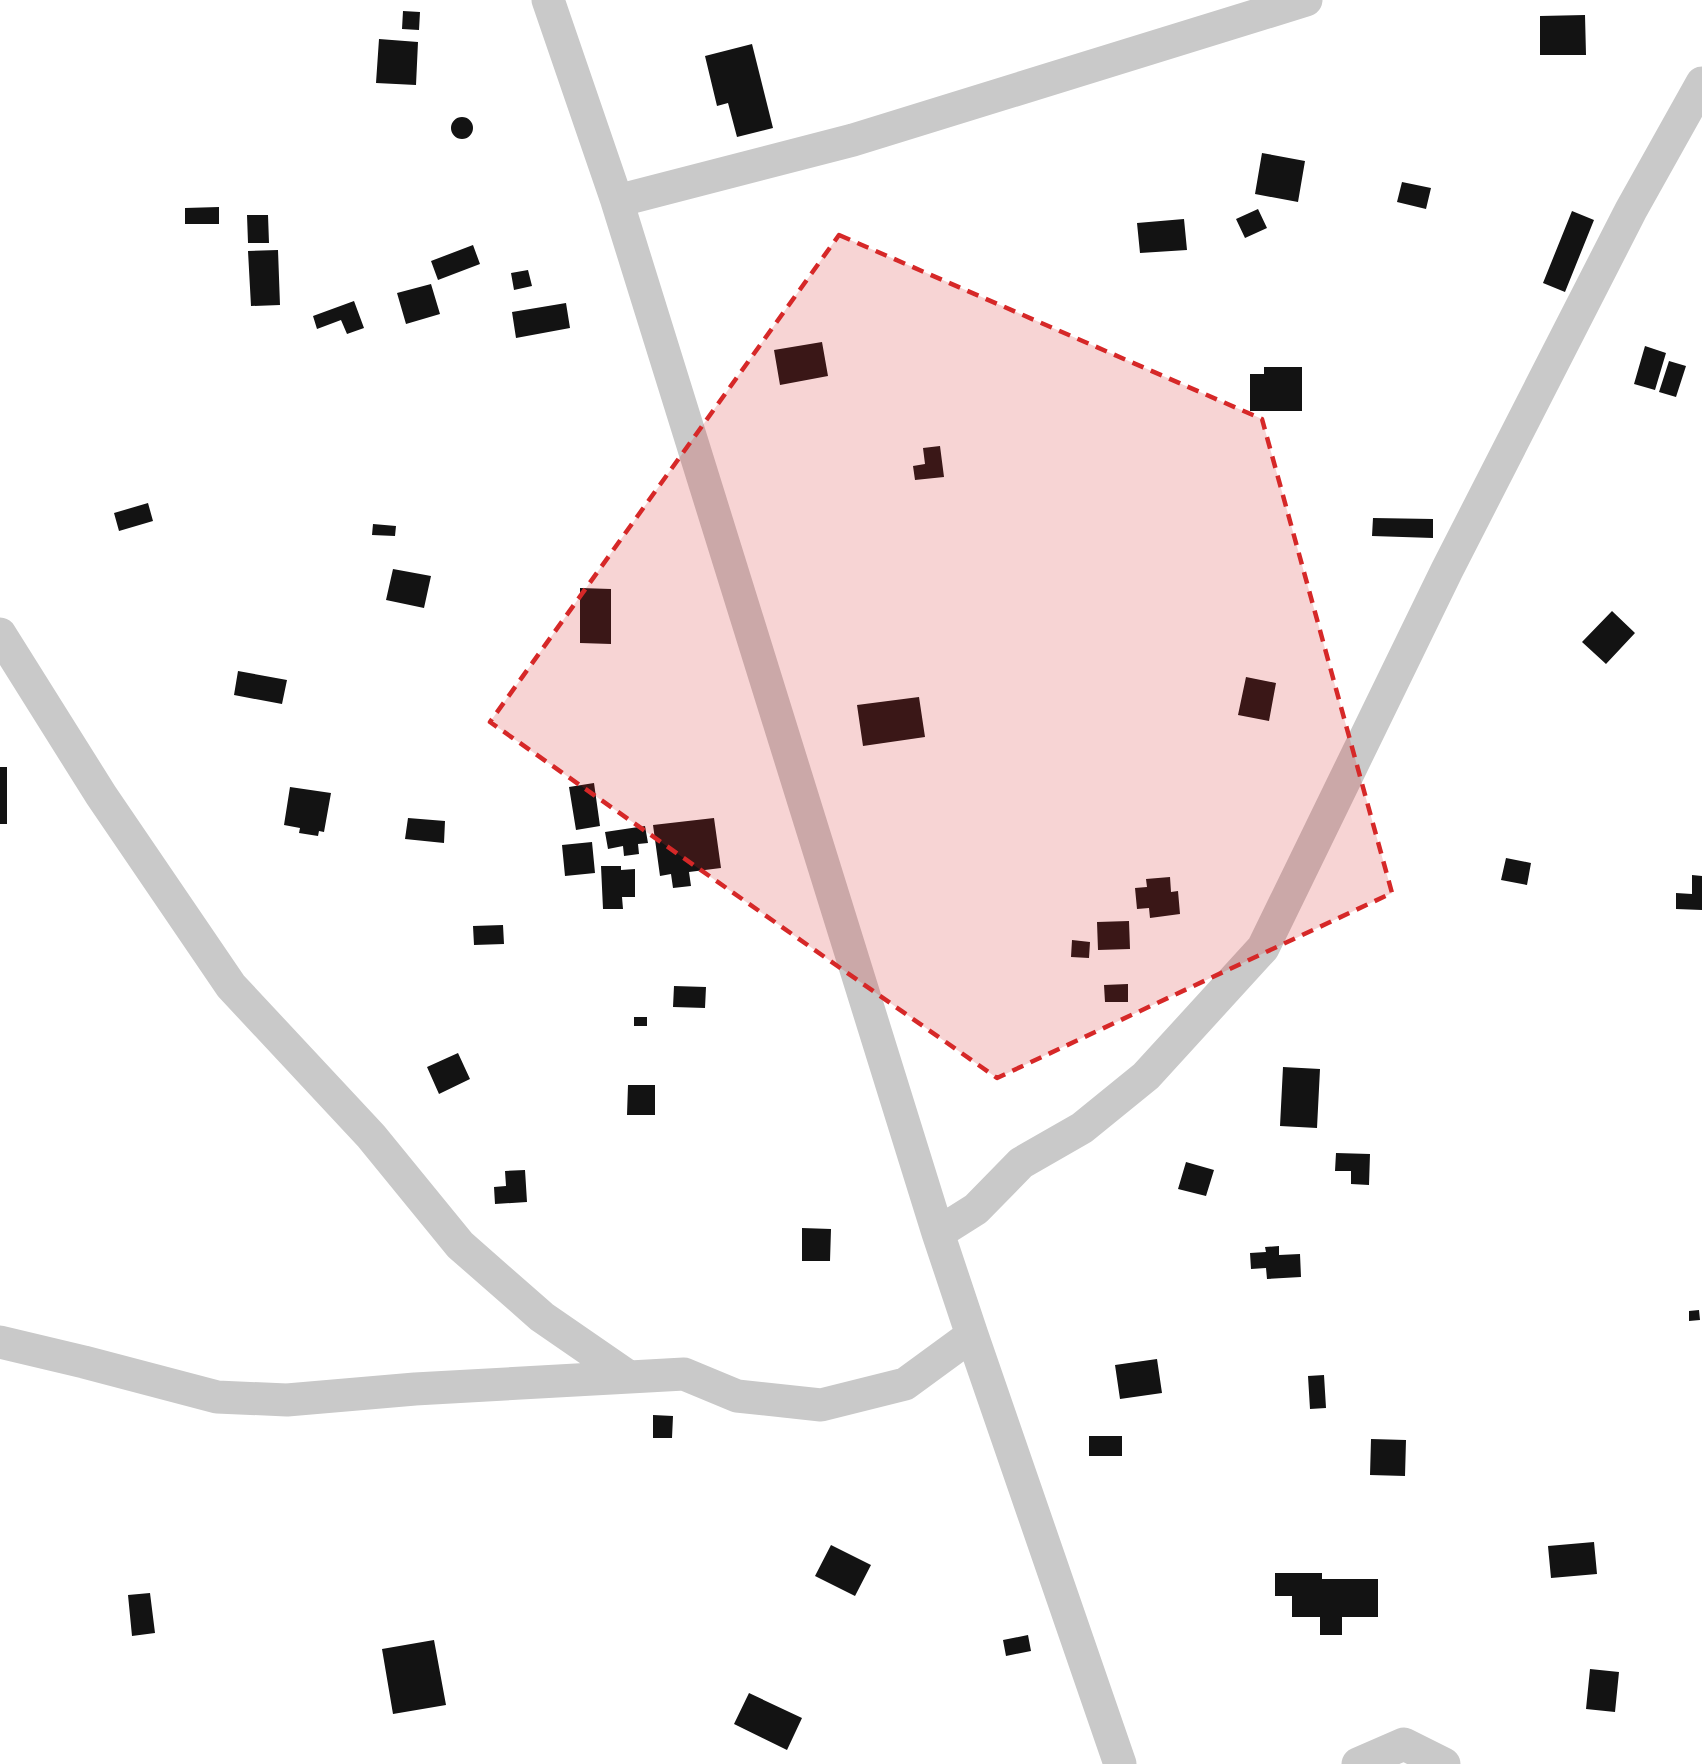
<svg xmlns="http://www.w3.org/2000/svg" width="1702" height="1764" font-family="'Fira Sans Condensed',sans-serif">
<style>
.building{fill:#131313}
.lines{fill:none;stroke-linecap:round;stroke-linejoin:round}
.street{stroke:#c9c9c9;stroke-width:33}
.marked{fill:#d62828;fill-opacity:0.2;stroke:#d62828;stroke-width:4.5;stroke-dasharray:12 8;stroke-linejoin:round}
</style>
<rect width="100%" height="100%" fill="#fff"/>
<path class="building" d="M403,11l17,1 -1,18 -17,-1z
M1585,15l1,40h-46v-39z
M379,39l39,3 -2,43 -40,-2z
M752,44l21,84 -36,9 -9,-34 -11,3 -12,-50z
M451 128a11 11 0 1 1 22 0a11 11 0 1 1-22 0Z
M1262,153l43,8 -7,41 -43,-8z
M1402,182l29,6 -5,21 -29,-7z
M219,207v17h-34v-16z
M1258,209l9,19 -22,10 -9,-19z
M1572,211l22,9 -29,72 -22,-9z
M247,215h21l1,28h-21z
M1184,219l3,31 -47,3 -3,-30z
M473,245l7,19 -42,16 -7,-19z
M278,250l2,55 -29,1 -3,-55z
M528,270l4,16 -18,4 -3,-17z
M431,284l9,30 -34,10 -9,-31z
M354,301l10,27 -17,6 -6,-14 -24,9 -4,-13z
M566,303l4,25 -54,10 -4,-26z
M822,342l6,34 -48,9 -6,-35z
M1645,346l21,7 -11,37 -21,-6z
M1669,361l17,5 -10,31 -17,-5z
M1264,367h38v44h-52v-37h14z
M940,446l4,31 -29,3 -2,-14 12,-2 -2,-16z
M148,503l5,18 -34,10 -5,-18z
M1373,518l60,1v19l-61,-2z
M373,524l23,2 -1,10 -23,-1z
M393,569l38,7 -7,32 -38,-8z
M580,588l31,1v55l-31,-1z
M1612,611l23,22 -29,31 -24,-22z
M238,671l49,9 -5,24 -48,-9z
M1246,677l30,6 -7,38 -31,-6z
M919,697l6,40 -62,9 -6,-41z
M0,767h7v57h-7z
M594,783l6,43 -24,4 -7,-43z
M290,787l41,6 -7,39 -5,-1 -1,5 -19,-3 1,-5 -16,-3z
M408,818l37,3 -1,22 -39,-4z
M714,818l7,50 -32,4 2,14 -18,2 -2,-14 -11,2 -7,-51z
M645,826l3,17 -10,1 1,10 -15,2 -1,-10 -15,3 -3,-17z
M592,842l3,31 -30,3 -3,-31z
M1506,858l25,5 -4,22 -26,-5z
M601,866h20v4l14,-1v28h-13l1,12h-20z
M1692,875l10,1v34l-26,-1v-16l16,1z
M1170,877l1,15 7,-1 2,23 -30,4 -1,-10 -12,1 -2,-21 12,-1 -1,-8z
M1129,921l1,28 -32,1 -1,-28z
M503,925l1,19 -30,1 -1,-19z
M1072,940l18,2 -1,16 -18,-1z
M1128,984v18h-23l-1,-17z
M674,986l32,1 -1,21 -32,-1z
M634,1017h13v9h-13z
M458,1053l12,26 -31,15 -12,-27z
M1283,1067l37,2 -3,59 -37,-2z
M628,1085h27v30h-28z
M1336,1153l34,1 -1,31 -18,-1v-13h-16z
M1186,1162l28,8 -8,26 -28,-7z
M525,1170l2,32 -32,2 -1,-17 12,-1 -1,-15z
M802,1228l29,1 -1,32h-28z
M1279,1246v9l21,-1 1,23 -34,2 -1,-11 -15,1 -1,-16 16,-1 -1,-5z
M1699,1310l1,10 -11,1v-10z
M1157,1359l5,34 -42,6 -5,-34z
M1324,1375l2,33 -16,1 -2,-33z
M653,1415l20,1 -1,22h-19z
M1089,1436h33v20h-33z
M1371,1439l35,1 -1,36 -35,-1z
M1594,1542l3,32 -46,4 -3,-32z
M831,1545l40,20 -16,31 -40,-20z
M1275,1573h47v6h56v38h-36v18h-22v-18h-28v-21h-17z
M150,1593l5,40 -23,3 -4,-41z
M1028,1635l3,16 -25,5 -3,-16z
M434,1640l12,65 -53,9 -11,-65z
M1590,1669l29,3 -4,40 -29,-3z
M749,1693l53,25 -15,32 -53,-26z"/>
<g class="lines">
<path class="street" d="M548,0l69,201 321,1032 34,102 148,429
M617,201l236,-61 453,-140
M0,634l101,161 130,191 140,150 89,109 82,72 87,60
M938,1233l38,-24 45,-46 61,-35 64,-52 117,-128 184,-378 184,-360 71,-127
M0,1342l84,20 133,35 70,3 128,-11 269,-15 53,22 84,9 84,-21 67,-49
M1358,1764l46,-20 40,20"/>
</g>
<path class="marked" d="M839,235l423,184 130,474 -395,185 -507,-356z"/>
</svg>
